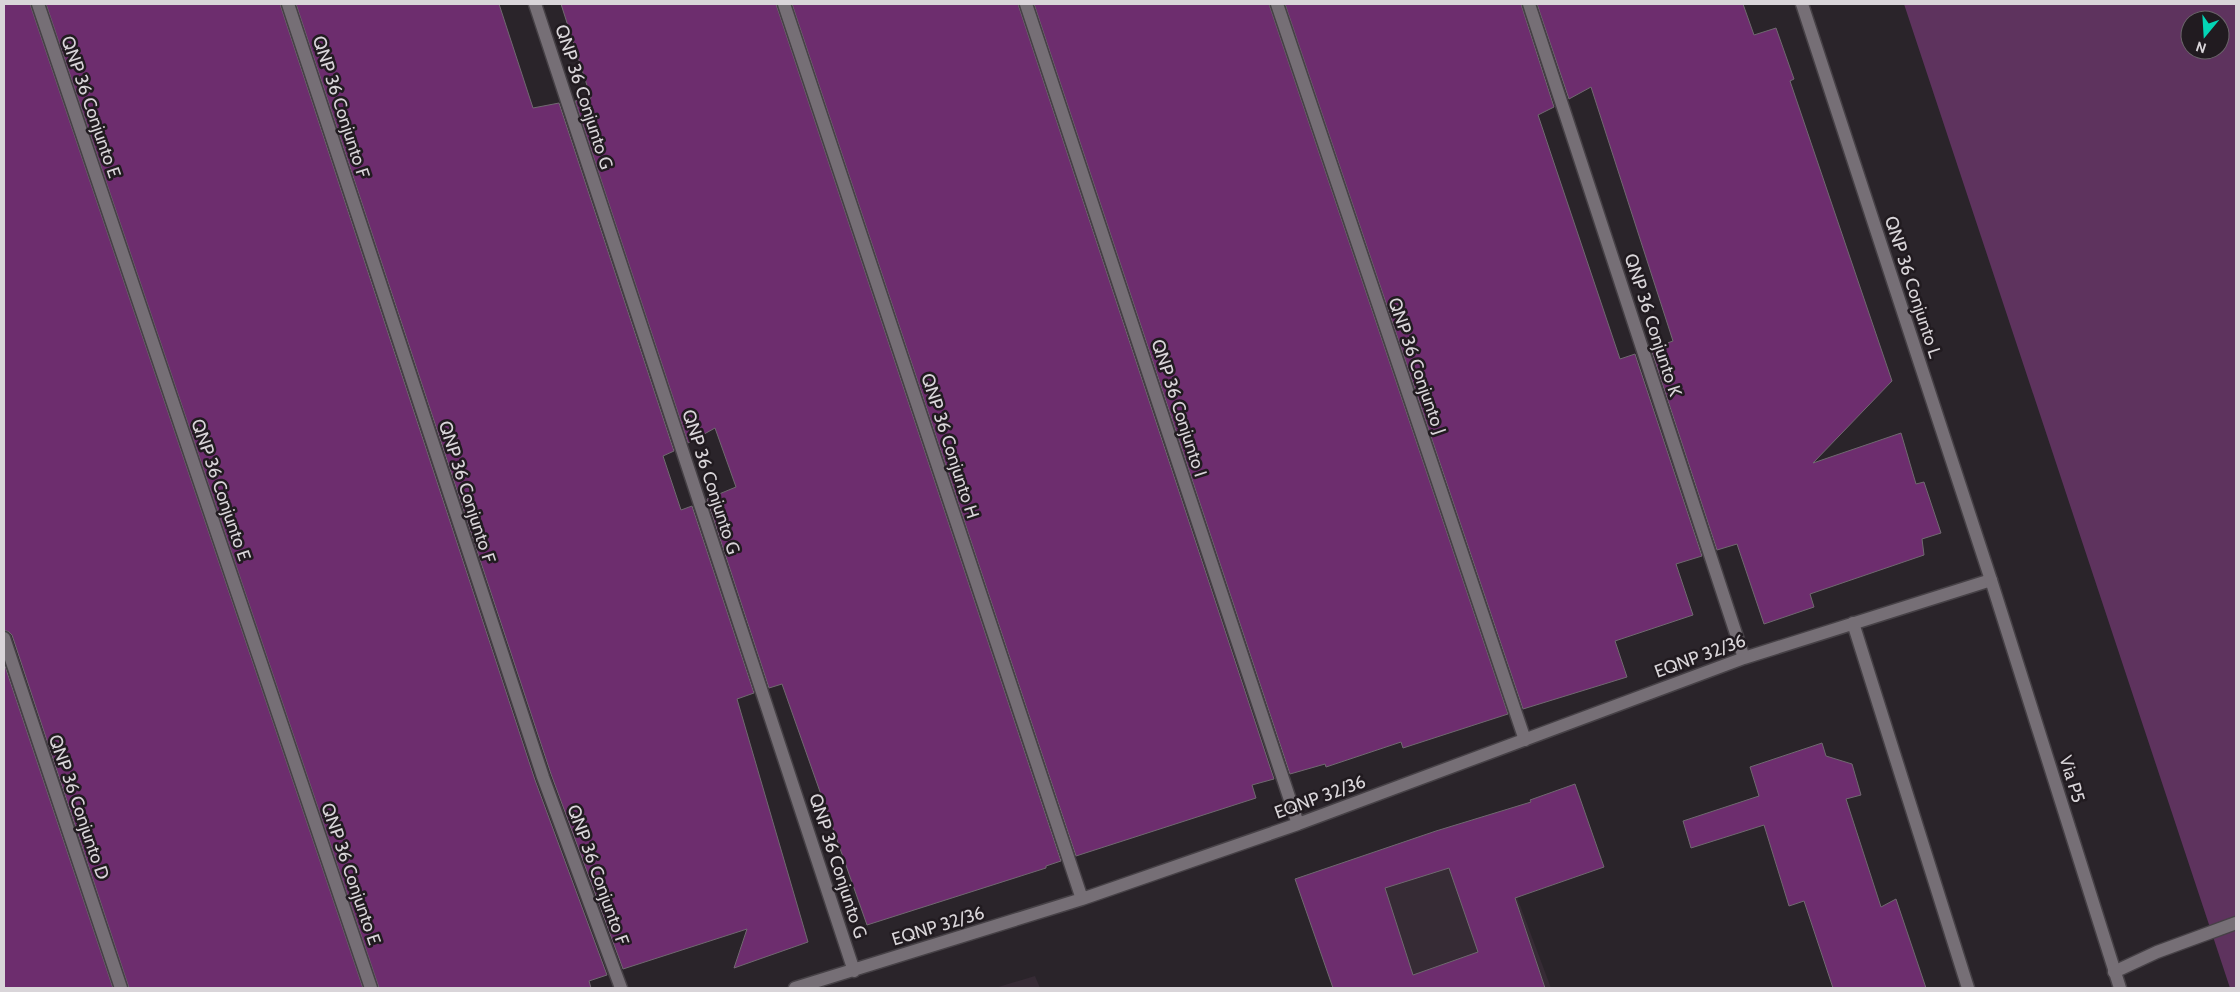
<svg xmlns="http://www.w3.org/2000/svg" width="2240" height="992" font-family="Cabin,sans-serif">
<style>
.built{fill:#362b35}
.green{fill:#5e335e;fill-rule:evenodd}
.building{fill:#6d2d6e;stroke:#706970;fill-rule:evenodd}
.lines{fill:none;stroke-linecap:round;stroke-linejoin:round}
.street-casing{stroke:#464146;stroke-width:15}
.secondary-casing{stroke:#464146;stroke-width:15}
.street{stroke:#766f76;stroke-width:12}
.secondary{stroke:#766f76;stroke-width:12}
.labels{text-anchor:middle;stroke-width:5;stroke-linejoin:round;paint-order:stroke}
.street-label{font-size:18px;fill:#d9d5d9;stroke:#211b20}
</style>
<rect width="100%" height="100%" fill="#2a242a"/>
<path class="built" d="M1488,820l63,168h-216l-36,-105z
M1035,976l5,12h-45z"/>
<path class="green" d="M1904,4h332v984h-6zM2190,20h30v30h-30z"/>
<path class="building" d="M4,4h26l333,984h-234l-117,-353 -3,-3 -5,-2z
M46,4h234l255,776 72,195 -18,6 2,7h-212z
M296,4h203l34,104 26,-5 115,348 -11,5 18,54 11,-4 62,187 -17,6 71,243 -74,26 13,-39 -124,40 -72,-195z
M561,4h215l285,857 -15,5v2l-179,57 -85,-241 -13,4 -62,-189 29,-12 -21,-59 -27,15 -113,-342 16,-3z
M792,4h226l256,775 -22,6 4,13 -180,58z
M1034,4h235l239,710 -105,34 -2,-6 -75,25 -1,-3 -35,10z
M1285,4h236l33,103 -16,8 15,45 67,199 15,-5 67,202 -26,8 17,51 -78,26 12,36 -104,32z
M1537,4h206l11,31 22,-7 18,51 -4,2 102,300 -79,82 88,-30 15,51 8,-2 17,51 -19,6 2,16 -114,39 4,13 -50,17 -27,-80 -20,6 -66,-201 22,-8 -82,-254 -22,12z
M4,663l109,325h-109z
M1822,743l4,13 26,8 9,31 -15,4 35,108 15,-8 30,89h-93l-29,-87 -15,5 -25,-81 -73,23 -8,-27 76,-25 -9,-29z
M1575,784l29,83 -89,31 30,90h-212l-38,-109 141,-48 95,-29 -1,-2zM1449,868l29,84 -65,23 -28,-87z"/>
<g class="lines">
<defs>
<path id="street" d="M38,4l333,984
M288,4l255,773 78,211
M535,4l319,967
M784,4l298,895
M1026,4l272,820
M1277,4l248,736
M1529,4l215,654
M1853,623l115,365
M4,638l117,350
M2114,972l43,-20 79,-29
M795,988l287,-89 216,-75 446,-166 247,-78"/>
<path id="secondary" d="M1802,4l189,576 129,408"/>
</defs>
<use href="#street" class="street-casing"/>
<use href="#secondary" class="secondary-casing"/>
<use href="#street" class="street"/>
<use href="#secondary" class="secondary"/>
</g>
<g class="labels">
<g class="street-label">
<text transform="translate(584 97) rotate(72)" y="6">QNP 36 Conjunto G</text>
<text transform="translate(91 107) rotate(71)" y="6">QNP 36 Conjunto E</text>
<text transform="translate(341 107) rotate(72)" y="6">QNP 36 Conjunto F</text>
<text transform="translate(1913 287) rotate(72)" y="6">QNP 36 Conjunto L</text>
<text transform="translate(1653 325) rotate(72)" y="6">QNP 36 Conjunto K</text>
<text transform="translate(1417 366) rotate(71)" y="6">QNP 36 Conjunto J</text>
<text transform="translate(1179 408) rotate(72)" y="6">QNP 36 Conjunto I</text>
<text transform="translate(950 446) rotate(72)" y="6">QNP 36 Conjunto H</text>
<text transform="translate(711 482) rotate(72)" y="6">QNP 36 Conjunto G</text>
<text transform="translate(221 490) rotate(71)" y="6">QNP 36 Conjunto E</text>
<text transform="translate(467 492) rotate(72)" y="6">QNP 36 Conjunto F</text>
<text transform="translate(1700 656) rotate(-20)" y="6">EQNP 32/36</text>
<text transform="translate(2072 779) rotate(73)" y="6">Via P5</text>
<text transform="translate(1320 797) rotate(-20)" y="6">EQNP 32/36</text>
<text transform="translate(79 807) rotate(71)" y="6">QNP 36 Conjunto D</text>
<text transform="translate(838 866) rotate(72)" y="6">QNP 36 Conjunto G</text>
<text transform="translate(351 874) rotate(71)" y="6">QNP 36 Conjunto E</text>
<text transform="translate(598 875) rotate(70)" y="6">QNP 36 Conjunto F</text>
<text transform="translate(938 926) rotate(-17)" y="6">EQNP 32/36</text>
</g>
</g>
<rect width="2240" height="992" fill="none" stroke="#d9d5d9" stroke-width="10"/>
<g transform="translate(2205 35) rotate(198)"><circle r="24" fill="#211b20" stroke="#6b656a"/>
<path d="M0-4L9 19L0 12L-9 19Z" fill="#03d5b6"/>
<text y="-8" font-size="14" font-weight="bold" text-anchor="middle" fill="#d9d5d9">N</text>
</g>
</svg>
